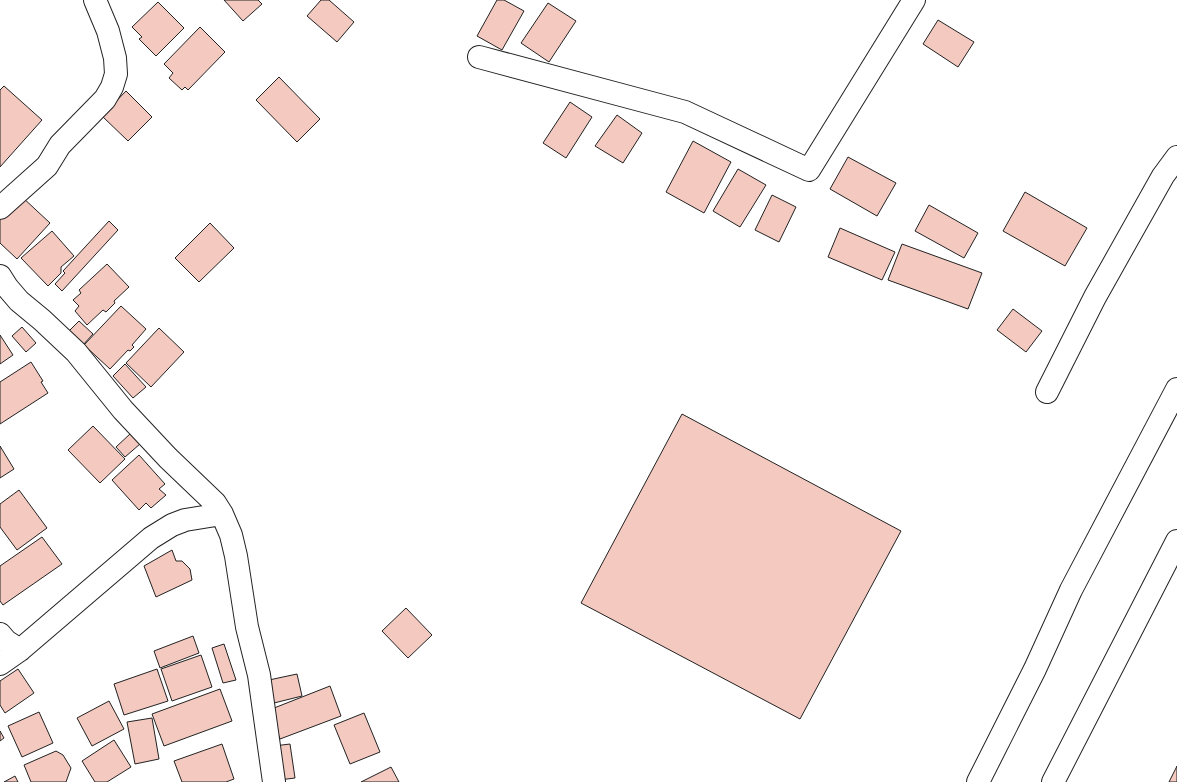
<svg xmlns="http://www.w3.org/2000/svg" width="1177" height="782" font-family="'PT Serif',serif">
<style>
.building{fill:#f3c9c0;stroke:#222}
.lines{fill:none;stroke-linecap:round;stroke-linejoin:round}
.minor-casing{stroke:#222;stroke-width:24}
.highway-casing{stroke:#222;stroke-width:24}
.minor{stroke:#fff;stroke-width:22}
.highway{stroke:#fff;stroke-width:22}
</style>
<rect width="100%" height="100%" fill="#fff"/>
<path class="building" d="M224,0h34l4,4 -19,17z
M321,0h8l25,22 -17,20 -30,-26z
M497,0h7l20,11 -22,39 -25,-14z
M158,2l26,26 -28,28 -17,-17 3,-2 -10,-10z
M548,3l28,18 -27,41 -28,-19z
M938,20l36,22 -16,25 -35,-23z
M200,27l25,25 -37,38 -3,-3 -3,3 -13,-12 4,-5 -9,-9z
M279,77l41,42 -23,23 -41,-42z
M4,86l38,34 -42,47v-77z
M126,91l26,26 -24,24 -26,-25z
M570,102l22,15 -26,41 -23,-15z
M617,115l25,18 -19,30 -28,-17z
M693,141l38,21 -27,51 -38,-21z
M848,157l48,26 -19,33 -47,-27z
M738,169l28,16 -26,42 -27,-16z
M1025,192l62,36 -22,38 -62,-35z
M772,195l24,12 -17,35 -24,-12z
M21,196l29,27 -33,36 -17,-16v-24z
M929,205l49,28 -14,25 -49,-27z
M109,221l9,9 -56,61 -7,-7 10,-11 -2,-2z
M210,223l24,25 -35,34 -24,-24z
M840,228l55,24 -13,28 -54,-23z
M52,231l22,25 -13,11v6l-13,13 -27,-28z
M902,244l80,29 -14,36 -80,-29z
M107,264l22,23 -15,14 1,2 -9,9 -3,-2 -16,15 -12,-14 4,-5 -6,-6 8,-7 -2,-3z
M121,306l25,23 -14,16 2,2 -4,4 -2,-1 -18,19 -26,-24z
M1013,309l29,22 -16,21 -29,-22z
M79,321l14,13 -11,12 -14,-14z
M22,327l14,16 -10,9 -14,-16z
M159,328l25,24 -33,35 -25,-24z
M0,335l13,20 -13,9z
M31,362l12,19 -2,1 7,11 -48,31v-42z
M125,364l21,23 -13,11 -20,-22z
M682,414l219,117 -101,188 -219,-116z
M93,426l32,33 -25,24 -32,-33z
M130,434l10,10 -15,13 -9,-10z
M0,446l14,23 -14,9z
M139,455l26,29 -6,5 7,6 -15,13 -5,-5 -7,7 -27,-30z
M19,490l28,38 -30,22 -17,-23v-23z
M42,537l20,27 -59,41 -3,-4v-35z
M172,550l4,11h6l8,8 2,11 -36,17 -12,-31z
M406,608l26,27 -24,23 -26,-27z
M193,636l6,17 -39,15 -6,-17z
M224,644l12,36 -13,3 -11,-35z
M201,655l11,32 -40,14 -11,-32z
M18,669l16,24 -29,20 -5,-8v-24z
M157,669l11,32 -44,14 -10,-31z
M297,674l5,22 -28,7 -5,-23z
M330,686l11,30 -61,23 -11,-29z
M220,689l12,32 -68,25 -12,-32z
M109,701l15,28 -32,17 -15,-28z
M39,712l14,31 -31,14 -14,-31z
M364,713l16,39 -30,12 -16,-39z
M152,718l7,41 -24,5 -8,-42z
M0,731l4,7 -4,3z
M114,740l17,27 -24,15h-12l-13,-21z
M222,744l12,35 -8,3h-44l-8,-21z
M290,744l5,34 -16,2 -5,-34z
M56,751l7,4 8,13 -5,14h-35l-7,-17z
M1177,766v16h-8z
M391,767l8,15h-38z
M15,776l3,6h-14z"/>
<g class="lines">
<defs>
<path id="minor" d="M479,57l206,55 124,58 105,-170
M0,208l47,-42 13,-21 45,-46 7,-12 4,-13 -1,-16 -7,-27 -13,-31
M0,276l7,11 12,14 23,19 34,32 47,58 45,48 47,45 7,11 9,21 5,21 11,71 12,48 15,107
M1047,392l48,-95 68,-121 14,-19
M0,634l6,7 14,9
M0,664l20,-14 131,-112 21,-13 13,-5 37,-6"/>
<path id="highway" d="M978,782l57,-113 36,-79 106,-201
M1053,782l124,-241"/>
</defs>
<use href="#minor" class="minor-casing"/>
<use href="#highway" class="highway-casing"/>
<use href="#minor" class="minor"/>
<use href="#highway" class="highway"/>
</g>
</svg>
